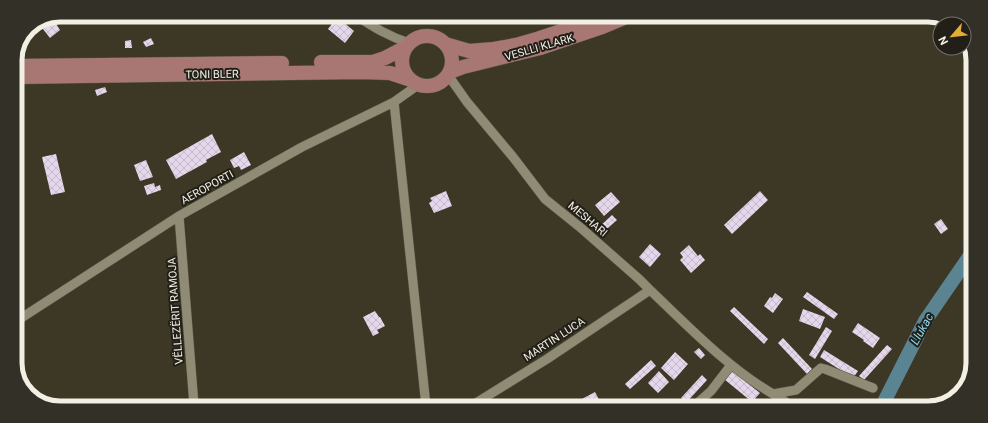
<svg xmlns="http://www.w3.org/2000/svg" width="988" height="423" font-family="Roboto,sans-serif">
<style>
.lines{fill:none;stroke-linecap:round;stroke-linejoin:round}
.river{stroke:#5b8492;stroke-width:14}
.building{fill:url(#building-cross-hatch)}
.minor-casing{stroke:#595545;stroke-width:10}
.primary-casing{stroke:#595545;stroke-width:15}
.minor{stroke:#8f8b75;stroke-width:9}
.primary{stroke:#a97773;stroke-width:14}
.labels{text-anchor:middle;stroke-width:4;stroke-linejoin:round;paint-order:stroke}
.street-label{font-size:11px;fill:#f2efe4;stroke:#211f17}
.water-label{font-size:12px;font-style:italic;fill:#8ed8f0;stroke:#211f17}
.rim{fill:none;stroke:#f2efe4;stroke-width:5}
</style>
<defs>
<pattern id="building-cross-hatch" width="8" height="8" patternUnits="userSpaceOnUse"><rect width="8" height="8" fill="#e5d7eb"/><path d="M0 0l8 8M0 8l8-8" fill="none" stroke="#c6baca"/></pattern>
</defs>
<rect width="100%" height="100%" fill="#3c3825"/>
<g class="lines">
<path class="river" d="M881,408l44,-87 46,-67"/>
</g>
<path class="building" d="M337,17l17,14 -9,12 -17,-14z
M52,18l8,12 -10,8 -11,-14z
M151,38l3,6 -8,3 -3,-5z
M131,40l1,8h-7v-7z
M105,87l2,5 -10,4 -2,-6z
M212,134l9,18 -15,8 1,2 -31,17 -10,-19z
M244,152l7,13 -10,5 -2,-4 -5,2 -4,-8z
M56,154l9,38 -14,3 -9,-38z
M146,160l7,17 -13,4 -6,-16z
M154,183l1,4 5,-2 1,5 -14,5 -3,-9z
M446,191l6,15 -18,7 -5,-10 3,-2 -2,-3z
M760,191l8,9 -36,34 -8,-9z
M611,192l9,10 -16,14 -9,-11z
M612,215l5,5 -16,14 -4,-5z
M941,219l7,10 -7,5 -7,-10z
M650,244l11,10 -11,13 -11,-10z
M689,245l9,11 2,-2 5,6 -14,13 -11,-13 3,-3 -3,-4z
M807,292l31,22 -4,5 -31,-22z
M775,293l8,6 -10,14 -9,-7 6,-9 2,1z
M734,307l34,32 -4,5 -34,-33z
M803,309l22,8 -5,12 -21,-8z
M375,311l4,6h1l5,9 -8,4 2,3 -6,3 -10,-19z
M858,323l22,15 -7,10 -10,-7 1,-1 -12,-8z
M826,327l6,4 -17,28 -6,-4z
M783,338l29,31 -5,5 -29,-31z
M887,345l5,4 -28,31 -5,-4z
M699,348l6,7 -4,4 -7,-7z
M824,350l34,21 -5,7 -33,-21z
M675,352l13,12 -14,16 -13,-12z
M651,360l5,6 -26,23 -5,-5z
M731,370l29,23 -8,9 -28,-23z
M659,371l10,11 -11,11 -10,-10z
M702,375l5,5 -21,23 -5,-5z
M595,392l7,13 -3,2h-8l-1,-2 -3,2h-20z"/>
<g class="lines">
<defs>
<path id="minor" d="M357,16c18,12 31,20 52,27
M448,75l19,27 46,55 32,42 36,29 58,51 11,11c39,37 77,77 123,104l23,-4 25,-22 4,1 48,19
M394,102l32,304
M179,216l15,189
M15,322l164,-106 123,-69 92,-45 24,-17
M773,394l21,13
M471,406l76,-47 103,-69
M693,407l18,-16 20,-26"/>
<path id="primary" d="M402 61a25 25 0 1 1 50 0a25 25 0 1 1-50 0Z
M445,44l24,7 25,-2 22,-4 21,-6 42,-14 19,-8
M321,62h52l12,-4 21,-11
M15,66l267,-3
M450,72l13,-5 77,-19 62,-21 24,-10
M15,77l346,-5 29,1 18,6"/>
</defs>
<use href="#minor" class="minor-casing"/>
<use href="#primary" class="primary-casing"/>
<use href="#minor" class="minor"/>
<use href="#primary" class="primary"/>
</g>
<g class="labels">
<g class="street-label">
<text transform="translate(539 47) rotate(-16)" y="4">VESLLI KLARK</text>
<text transform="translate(212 74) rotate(-1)" y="4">TONI BLER</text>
<text transform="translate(207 187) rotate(-29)" y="4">AEROPORTI</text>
<text transform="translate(588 219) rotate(40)" y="4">MESHARI</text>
<text transform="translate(175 311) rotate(-94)" y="4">VËLLEZËRIT RAMOJA</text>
<text transform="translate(554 339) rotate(-33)" y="4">MARTIN LUCA</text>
</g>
<g class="water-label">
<text transform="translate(922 329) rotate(-61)" y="4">Llukac</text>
</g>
</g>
<path d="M0 0H988V423H0ZM60 22H928A38 38 0 0 1 966 60V363A38 38 0 0 1 928 401H60A38 38 0 0 1 22 363V60A38 38 0 0 1 60 22Z" fill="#323027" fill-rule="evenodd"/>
<path class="rim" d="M60 22H928A38 38 0 0 1 966 60V363A38 38 0 0 1 928 401H60A38 38 0 0 1 22 363V60A38 38 0 0 1 60 22Z"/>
<g transform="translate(952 36) rotate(242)"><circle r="19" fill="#211f17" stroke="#757269"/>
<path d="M0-3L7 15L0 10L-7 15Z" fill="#e3ae35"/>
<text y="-6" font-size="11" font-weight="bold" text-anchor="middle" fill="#f2efe4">N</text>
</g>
</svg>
